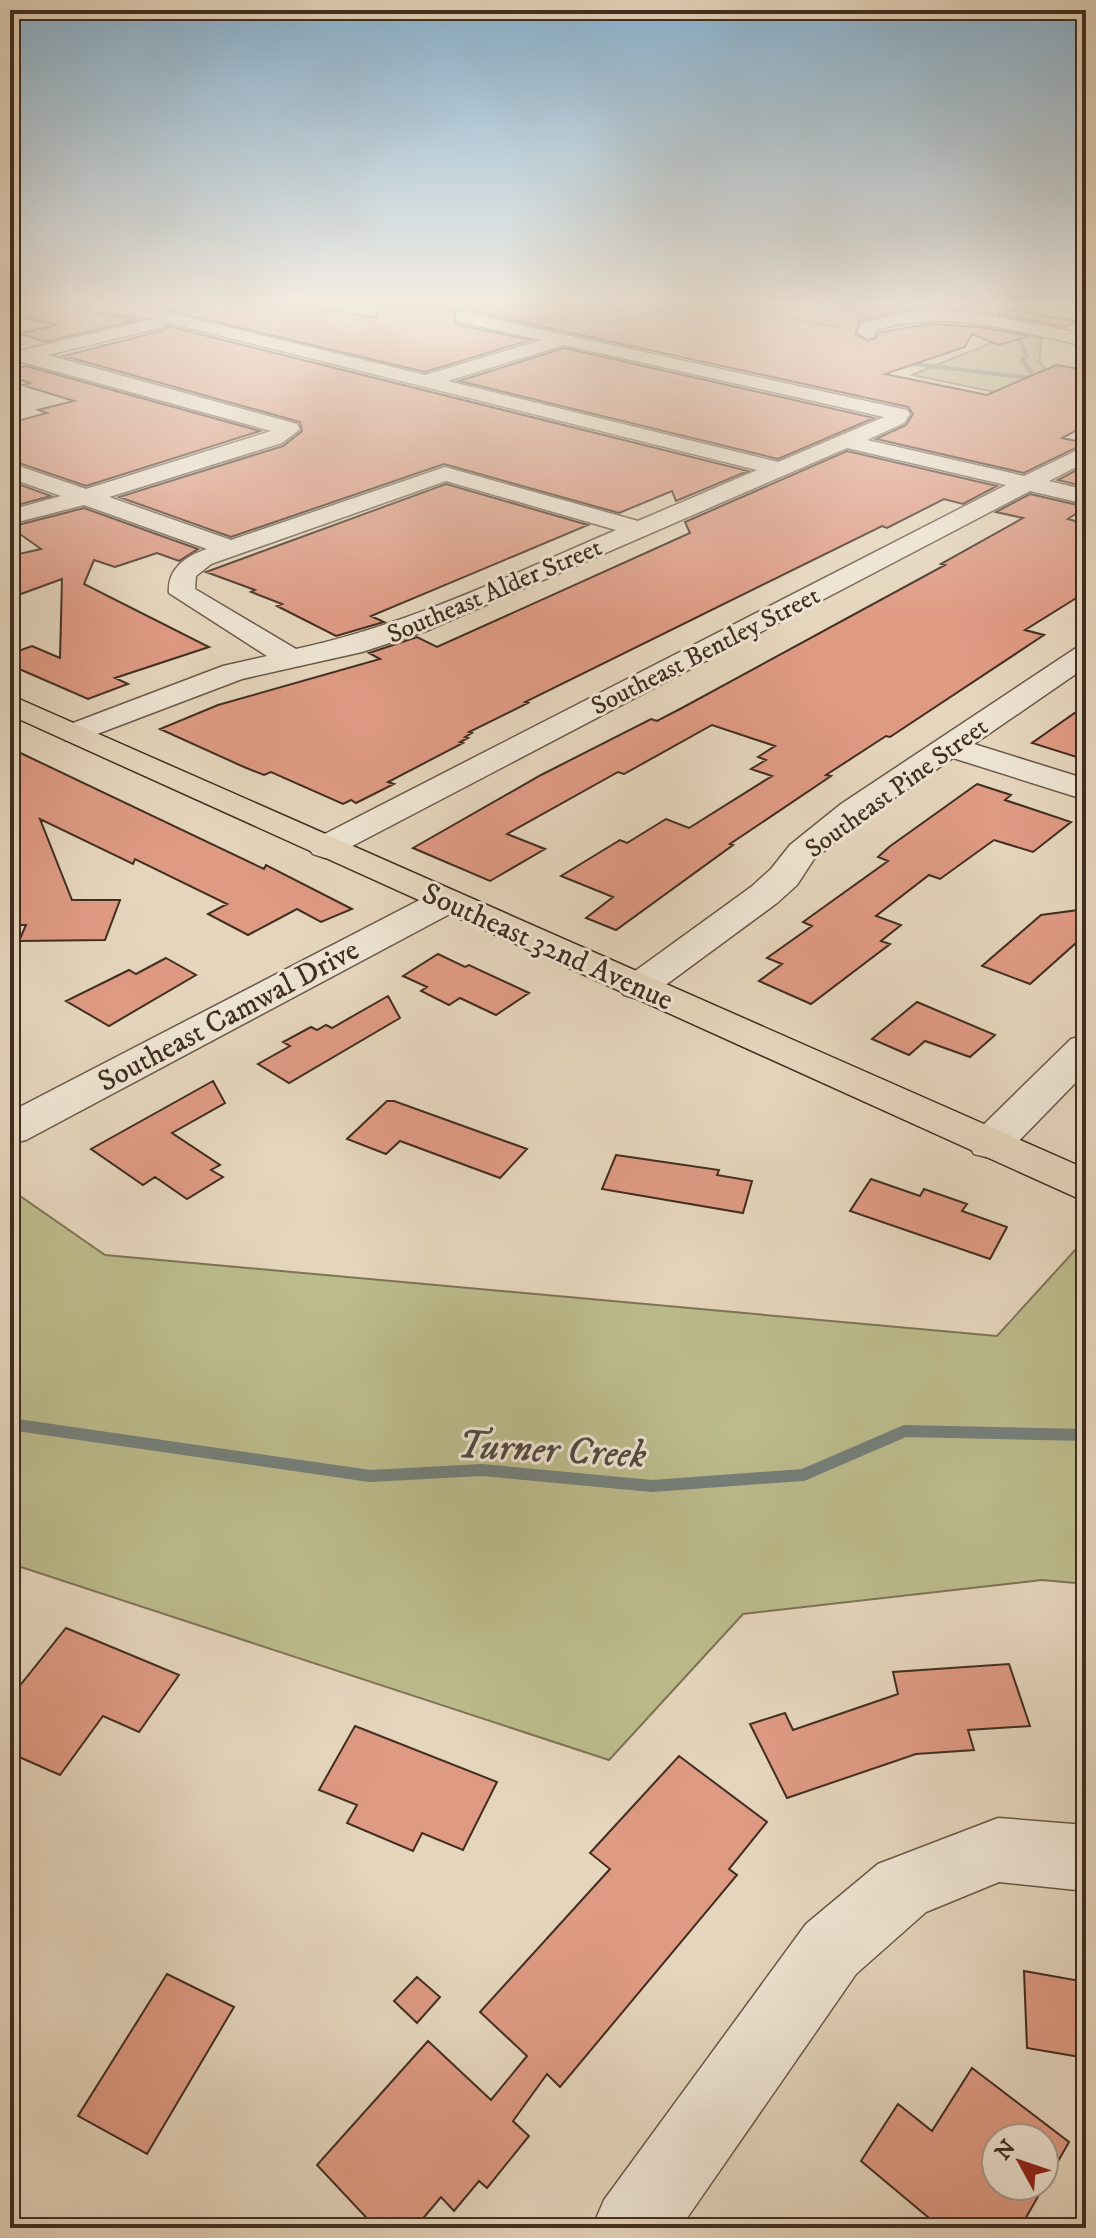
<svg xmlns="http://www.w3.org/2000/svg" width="1096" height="2238" font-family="'IM FELL DW Pica',serif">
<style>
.green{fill:#bcbb8c;stroke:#7e7456;stroke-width:2}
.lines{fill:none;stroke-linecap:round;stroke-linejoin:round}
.stream-far1{stroke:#75807b;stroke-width:4}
.stream{stroke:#75807b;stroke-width:12}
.building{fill:#df9a84;stroke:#412e21;stroke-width:2}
.minor-casing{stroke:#6a5848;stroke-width:3}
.major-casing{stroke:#412e21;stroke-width:3}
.path{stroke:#412e21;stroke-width:2;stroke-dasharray:3 2;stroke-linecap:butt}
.minor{fill:#eee4d3;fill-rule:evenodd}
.major{fill:#e5d5bc;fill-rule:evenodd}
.labels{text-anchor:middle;stroke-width:6;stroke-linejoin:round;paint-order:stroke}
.far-street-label{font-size:26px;fill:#412e21;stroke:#eee4d3}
.street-label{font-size:30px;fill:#412e21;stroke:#eee4d3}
.near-water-label{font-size:38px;font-style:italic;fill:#52493f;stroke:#eee4d3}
</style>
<rect width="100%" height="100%" fill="#e5d5bc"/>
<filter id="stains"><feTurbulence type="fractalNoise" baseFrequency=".0025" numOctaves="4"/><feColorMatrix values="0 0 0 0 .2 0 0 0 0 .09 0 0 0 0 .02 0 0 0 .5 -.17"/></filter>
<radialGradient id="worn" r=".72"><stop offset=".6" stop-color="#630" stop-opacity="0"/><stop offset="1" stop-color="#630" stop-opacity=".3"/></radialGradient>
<path class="green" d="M1016,333l26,5 -3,23 13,15 -28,22 -112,-23z
M10,1189l95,66 892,81 89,-98v346l-44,-4 -299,34 -134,146 -594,-195 -5,3z"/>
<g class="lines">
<path class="stream-far1" d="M1017,335l10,21 -5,4 13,18
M905,363l135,16"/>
<path class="stream" d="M10,1424l360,52 112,-6 170,16 151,-11 102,-44 181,4"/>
</g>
<path class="building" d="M16,304h64l11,8 47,8 -94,22 -24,-9 37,-8 -42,-10z
M140,304h164l72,14 2,-14h551l5,4 -15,-1 -59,13 -5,14 13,7 8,-3 2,-5 50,-9 53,3 48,9 -31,9 -26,-11 -7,13 -80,27 102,21 69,-30 30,5v55l-24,13 24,5 -62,30 -148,-34 30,-14 7,-11 -5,-7 -445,-98 -9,2 1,13 75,16 -105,32z
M1013,310l67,12 -16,5 -66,-13z
M167,326l581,145 -72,30 -4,-10 -53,22 -175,-49 -213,73 -112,-40 164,-51 19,-15 -2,-9 -236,-66 100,-26z
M564,348l310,70 -96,41 -319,-78z
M26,366l234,65 -174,55 -76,-26v-37l37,-10 -9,-3 36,-9 -52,-16 9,-2 -21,-6v-7z
M847,451l150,35 -34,18 -19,-5 -57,29 -5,-2 -357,176 3,1 -59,29 3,1 -7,4 3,1 -8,4 3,1 -75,39 6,2 -38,19 -5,-3 -8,4 -72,-32 -7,3 -20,-8 -84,-38 58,-24 162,-46 -11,-6 48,-16 20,10 253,-114 -5,-11z
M1086,465v22l-28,-7z
M10,481l41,15 -41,11z
M446,484l142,41 -217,91 13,6 -48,14 -59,-30 5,-2 -31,-12 4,-2 -49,-18z
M1030,494l56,13 -18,12 18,5v68l-61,38 19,5 -154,102 -4,-1 -60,39 5,1 -101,68 3,1 -117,85 -30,-12 27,-21 -52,-21 59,-36 7,3 39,-24 23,9 83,-52 -21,-7 15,-9 -8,-3 17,-11 -63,-21 -88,49 -6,-2 -111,62 38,15 -55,32 -77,-33 128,-73 110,-56 6,2 23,-12 265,-144 -4,-1 82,-46 -27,-6z
M84,508l114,41 -19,12 -22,-8 -42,14 -21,-7 -10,24 125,63 -94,31 13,6 -40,15 -78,-34v-11l22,-8 28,12 2,-79 -52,19v-42l31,-7 -31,-22z
M1086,705v55l-54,-17z
M10,748l254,121 2,-4 86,44 -31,13 -24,-13 -49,26 -40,-21 19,-10 -92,-45 -2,5 -93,-45 32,81h48l-15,40 -86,1 7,-16h-16z
M977,784l34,11 -6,5 66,22 -38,30 -39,-12 -54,39 -11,-4 -53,41 25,9 -20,16 9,3 -79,60 -52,-23 23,-17 -15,-6 45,-32 -9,-4 85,-61 -10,-4 11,-10z
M1086,909v25l-56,50 -48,-18 59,-51z
M438,954l27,13 4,-2 60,28 -33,22 -36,-17 -11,7 -28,-14 6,-4 -24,-11z
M166,958l30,17 -87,51 -43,-25 63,-31 7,4z
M388,996l12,22 -111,65 -31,-19 32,-18 -7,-4 28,-15 6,3 9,-5 6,3z
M917,1002l78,33 -25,22 -45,-16 -16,14 -37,-16z
M213,1081l12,22 -53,30 48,32 -9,5 12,7 -36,22 -32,-22 -12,8 -52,-36z
M387,1101h7l133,48 -27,29 -100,-37 -14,13 -39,-15z
M616,1155l103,15 -2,5 35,6 -9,32 -141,-24z
M871,1179l49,17 4,-7 43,15 -5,7 45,16 -17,32 -140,-48z
M66,1628l113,47 -40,57 -36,-16 -43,59 -50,-22v-55z
M1009,1664l21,62 -62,4 6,20 -58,4 -129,44 -37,-74 35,-11 8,17 105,-36 -5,-22z
M355,1726l142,56 -34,68 -41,-17 -9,18 -66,-28 10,-18 -38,-15z
M679,1756l88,66 -38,47 8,6 -177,212 -13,-13 -34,47 16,15 -42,52 -8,-7 -25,30 -13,-14 -26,31h-39l-59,-63 111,-124 63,59 36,-44 -47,-44 130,-143 -20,-16z
M1024,1971l62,11v76l-59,-10z
M167,1974l67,33 -87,147 -69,-38z
M417,1977l23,20 -23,26 -23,-22z
M972,2068l97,74 -25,44v-48h-48v48h48l-24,42h-79l-80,-67 37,-57 34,27z"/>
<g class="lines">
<defs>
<path id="minor" d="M83,304l68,4 274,67 117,-35 -86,-19v-8l6,-1 445,98 3,4 -6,9 -37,17 157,36 62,-30v16l-37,19 37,9v14l-56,-13 -693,363 -12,4 -12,-4 -6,-7 6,-7 693,-355 -159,-37 -421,183 -64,21 -120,27 -166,63 -11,-2 -5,-7 5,-7 158,-60 44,-10 -98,-63c-2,-24 17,-37 38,-44l-123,-44 -74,19v-14l51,-14 -51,-18v-15l76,26 185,-58 -256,-71v-8l138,-33 -62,-10zM165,322l592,148 -119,51 -193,-54 -214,73 -122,-43 173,-54 18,-14 -3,-5 -249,-69 115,-28zM564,345l320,72 -106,45 -330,-81zM446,481l170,49c-105,45 -208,95 -320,119l-101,-60 1,-13 15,-12z
M920,310l56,3 110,21v12c-69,-14 -141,-38 -210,-16l-3,7 -6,1 -9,-5 3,-10z
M1086,645v22l-112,77 112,35v21l-133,-42 -88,60 -51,41 -17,26 -20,18 -125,92 -14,4 -14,-4 -6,-8 6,-8 127,-92 20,-18 19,-24 51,-41 235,-156z
M446,890l13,3 5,8 -5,8 -433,231 -16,4v-32l423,-219z
M1086,1035v37l-80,82 -16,4 -16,-4 -6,-10 6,-10 97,-95z
M998,1818l88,7v66l-87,-9 -73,30 -70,62 -176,254h-88l12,-28 202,-276 72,-60z"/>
<path id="major" d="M10,695l1076,474v33l-1076,-487z"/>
</defs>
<use href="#minor" class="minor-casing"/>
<use href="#major" class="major-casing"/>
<path class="path" d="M631,304l30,4
M718,304l124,24
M748,308l23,-4
M764,313l19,-9
M602,324l91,-20"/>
<use href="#minor" class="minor"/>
<use href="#major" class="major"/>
</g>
<linearGradient id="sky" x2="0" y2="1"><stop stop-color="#88b5d4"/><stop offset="0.49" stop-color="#f3ece1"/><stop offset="1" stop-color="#f3ece1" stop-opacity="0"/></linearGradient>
<rect width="1096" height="618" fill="url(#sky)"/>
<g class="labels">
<g class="far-street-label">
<text transform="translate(494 590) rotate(-23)" y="9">Southeast Alder Street</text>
<text transform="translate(705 650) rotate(-27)" y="9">Southeast Bentley Street</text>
<text transform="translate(896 787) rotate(-36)" y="9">Southeast Pine Street</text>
</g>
<g class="street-label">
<text transform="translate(548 946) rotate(24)" y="10">Southeast 32nd Avenue</text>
<text transform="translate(228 1015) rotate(-28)" y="10">Southeast Camwal Drive</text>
</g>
<g class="near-water-label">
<text transform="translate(552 1449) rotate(3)" y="13">Turner Creek</text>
</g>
</g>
<rect width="1096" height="2238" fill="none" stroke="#e5d5bc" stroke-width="40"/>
<rect x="12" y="12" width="1072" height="2214" fill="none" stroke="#412e21" stroke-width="4"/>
<rect x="20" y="20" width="1056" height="2198" fill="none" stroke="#412e21" stroke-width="2"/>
<g transform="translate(1020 2162) rotate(310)"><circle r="38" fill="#eee4d3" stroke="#a99b8c" stroke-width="2"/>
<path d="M0-6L14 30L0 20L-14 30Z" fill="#8f2418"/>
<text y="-12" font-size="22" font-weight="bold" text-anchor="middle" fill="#412e21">N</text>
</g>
<rect width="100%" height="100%" filter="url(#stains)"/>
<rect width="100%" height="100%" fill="url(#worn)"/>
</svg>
